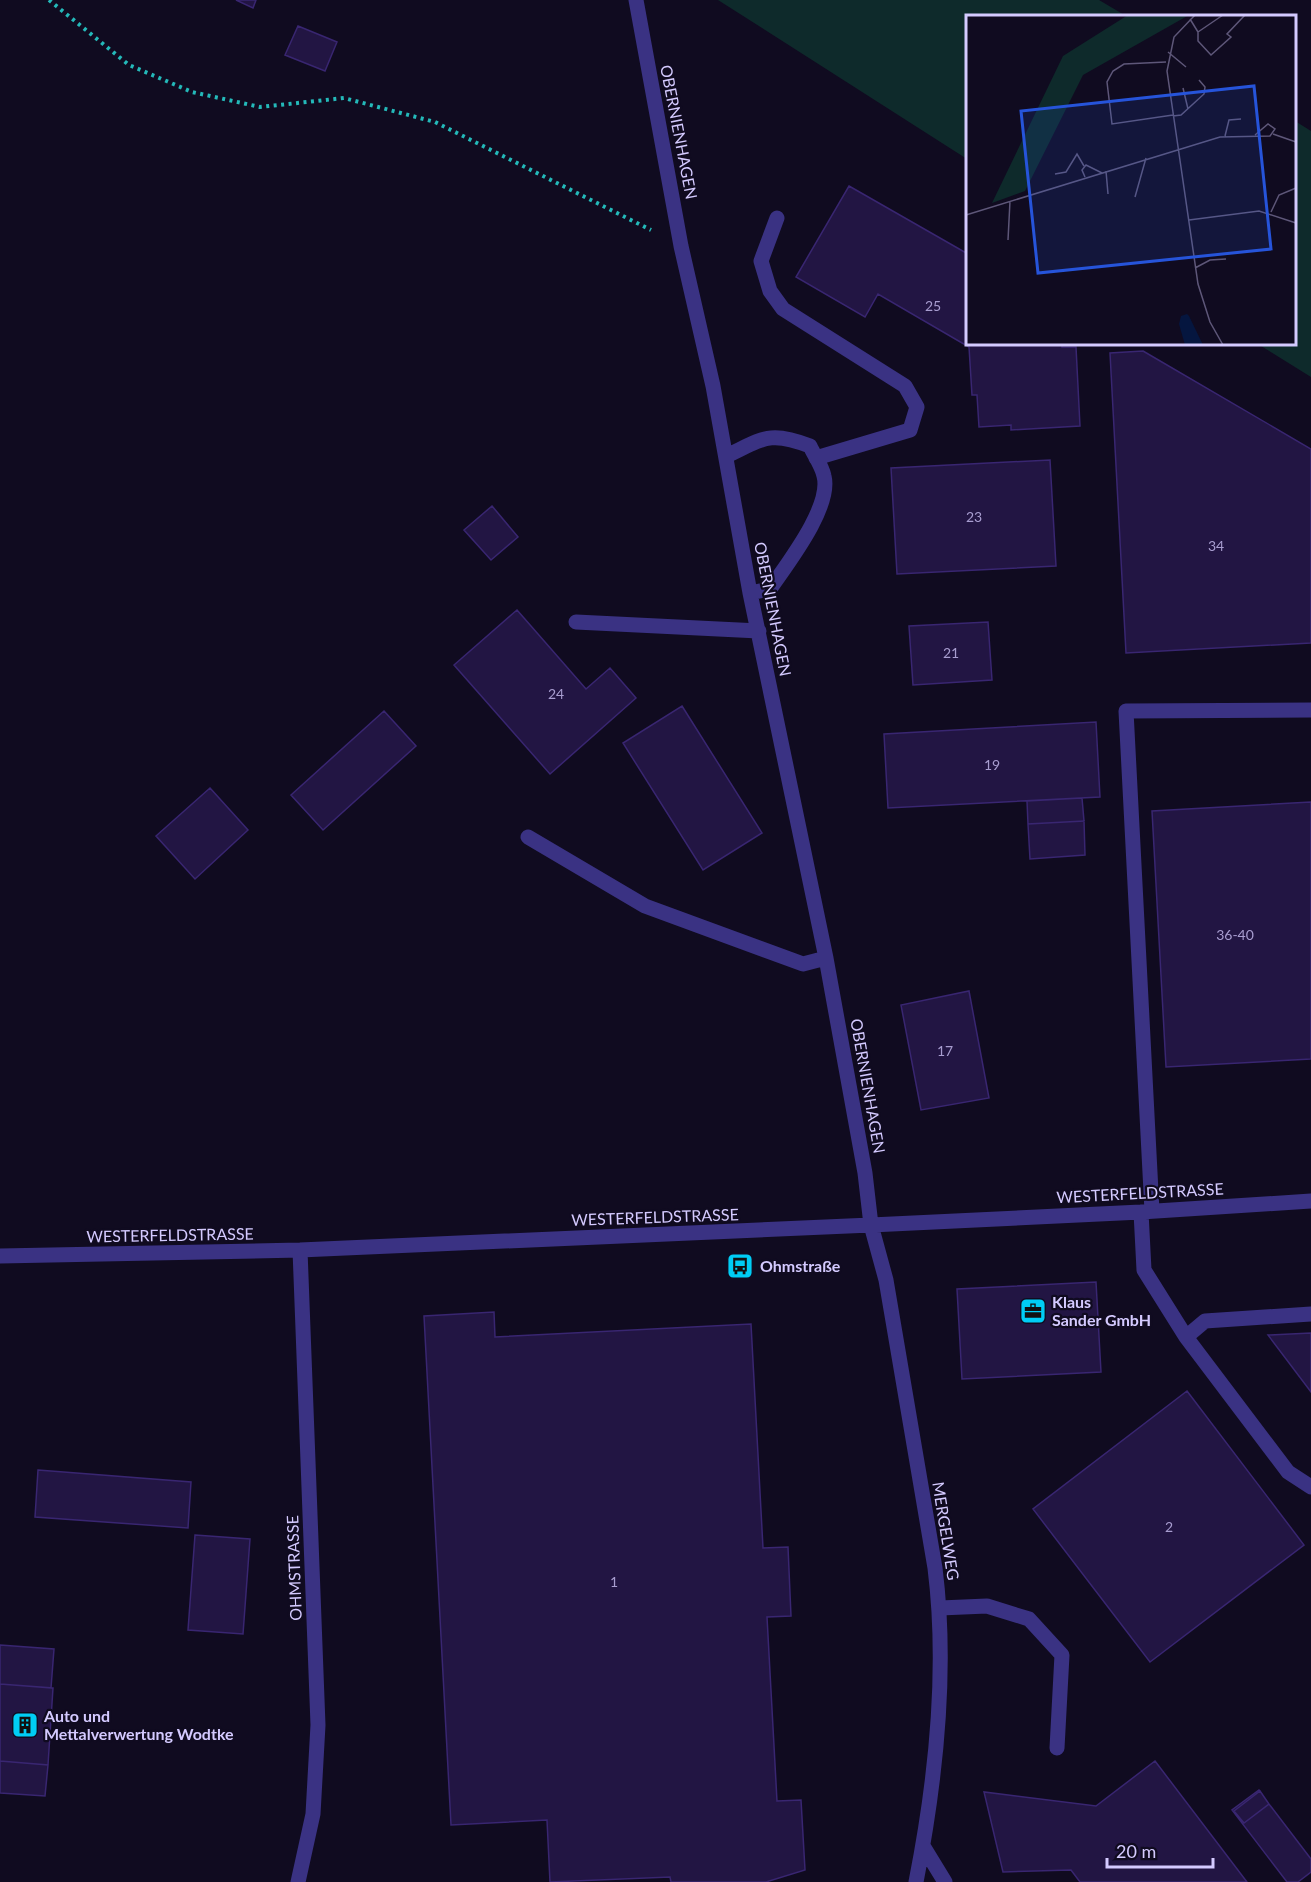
<svg xmlns="http://www.w3.org/2000/svg" width="1311" height="1882" font-family="Lato,sans-serif">
<style>
.green{fill:#0e2a2b}
.building{fill:#221543;stroke:#392671;stroke-width:1.5}
.lines{fill:none;stroke-linecap:round;stroke-linejoin:round}
.path{stroke:#24b9b9;stroke-width:4;stroke-dasharray:3 4.5;stroke-linecap:butt}
.minor{stroke:#3a3283;stroke-width:15}
.labels{text-anchor:middle;stroke-width:4.5;stroke-linejoin:round;paint-order:stroke}
.number-label{font-size:14px;fill:#a89dd0}
.street-label{font-size:16px;fill:#d4caff;stroke:#100b20}
.poi-label{font-size:16px;font-weight:bold;fill:#d4caff;stroke:#100b20;text-anchor:start}
.inset-road{fill:none;stroke:#5e5779;stroke-width:1.5}
.view{fill:#2654da;fill-opacity:0.15;stroke:#2654da;stroke-width:3}
.inset-edge{fill:none;stroke:#d4caff;stroke-width:3}
</style>
<rect width="100%" height="100%" fill="#100b20"/>
<path class="green" d="M718,0h381l27,16h-158l-1,143z
M1295,121l16,10v246l-53,-33h36z"/>
<path class="building" d="M236,0h20l-3,8z
M298,26l39,16 -12,29 -40,-16z
M849,186l119,68v90h94v3h14l4,79 -69,4v-5l-32,2 -2,-32h-5l-3,-48 -91,-53 -13,23 -69,-40z
M1143,351l168,98v194l-185,10 -16,-300z
M1050,460l6,106 -159,8 -6,-106z
M492,506l26,31 -27,23 -27,-30z
M517,610l69,79 24,-21 26,30 -86,76 -96,-109z
M988,622l4,58 -79,5 -4,-59z
M682,706l80,127 -59,37 -80,-127z
M384,711l32,35 -93,84 -32,-35z
M1096,722l4,75 -212,11 -4,-74z
M210,788l38,42 -53,49 -39,-43z
M1082,798l2,23 -56,3 -1,-23z
M1311,802v257l-145,8 -14,-256z
M1084,821l1,34 -55,4 -2,-35z
M969,991l20,107 -68,12 -20,-105z
M1096,1282l5,90 -139,7 -5,-90z
M494,1312l1,25 256,-13 12,224 25,-1 3,69 -24,1 10,184 24,-1 4,70 -39,12h-95l-1,-5 -120,5 -3,-62 -96,5 -27,-509z
M1311,1333v59l-43,-57z
M1187,1391l117,154 -154,117 -117,-153z
M38,1470l153,12 -3,46 -153,-11z
M195,1535l55,4 -7,95 -55,-4z
M0,1645l54,4 -3,39 -51,-4z
M0,1684l53,4 -5,77 -48,-4z
M0,1761l48,4 -3,31 -45,-3z
M1155,1761l92,121h-167l-9,-12 -68,2 -19,-80 112,14z
M1259,1790l1,1 -26,20 10,12 25,-19 42,55v13l-13,10h-11l-55,-72z
M1260,1791l9,13 -25,19 -10,-12z"/>
<g class="lines">
<path class="path" d="M49,0l80,65 63,27 68,15 84,-9 91,24 216,108"/>
<path class="minor" d="M636,0l45,246 32,140 37,207 76,365 39,215 6,52 15,55 49,288c13,104 1,212 -19,314
M777,218l-16,43 9,30 13,18 122,77 12,21 -7,23 -94,28
M726,456c37,-17 43,-26 84,-10 4,9 12,20 14,30 8,31 -37,88 -54,113l-20,4
M576,622l183,9
M528,837l117,69 158,58 23,-6
M1152,1211l-26,-500 185,-1
M1141,1212l3,58 42,67 102,135 23,15
M0,1256l300,-6 571,-25 270,-13 170,-11
M1186,1337l19,-16 106,-7
M940,1608l47,-2 42,13 33,36 -5,93
M923,1846l22,36
M298,1882l15,-68 5,-89 -18,-475"/>
</g>
<defs>
<symbol id="bus-square" viewBox="-11 -11 22 22"><rect x="-9" y="-9" width="18" height="18" rx="4" fill="#00cdf5" stroke="#100b20"/><path d="M-5-6H5V4H4V6H2V4H-2V6H-4V4H-5ZM-3.5-4V0h7V-4ZM-3.5 1.2v1.5H-2V1.2ZM2 1.2v1.5H3.5V1.2Z" fill="#111"/></symbol>
<symbol id="office-square" viewBox="-11 -11 22 22"><rect x="-9" y="-9" width="18" height="18" rx="4" fill="#00cdf5" stroke="#100b20"/><path d="M-6-3h4V-5.5h4V-3h4V5H-6ZM-1-4.5V-3h2v-1.5ZM-6 0V1H6V0Z" fill="#111"/></symbol>
<symbol id="building-square" viewBox="-11 -11 22 22"><rect x="-9" y="-9" width="18" height="18" rx="4" fill="#00cdf5" stroke="#100b20"/><path d="M-4-6H4V6H1V3H-1V6H-4ZM-2.5-4.3h1.7v1.8h-1.7ZM.8-4.3h1.7v1.8H.8ZM-2.5-1h1.7V.8h-1.7ZM.8-1h1.7V.8H.8Z" fill="#111"/></symbol>
</defs>
<g fill-rule="evenodd">
<use href="#bus-square" x="725" y="1251" width="30" height="30"/>
<use href="#office-square" x="1018" y="1296" width="30" height="30"/>
<use href="#building-square" x="10" y="1710" width="30" height="30"/>
</g>
<g class="labels">
<g class="number-label">
<text x="933" y="311">25</text>
<text x="974" y="522">23</text>
<text x="1216" y="551">34</text>
<text x="951" y="658">21</text>
<text x="556" y="699">24</text>
<text x="992" y="770">19</text>
<text x="1235" y="940">36-40</text>
<text x="945" y="1056">17</text>
<text x="1169" y="1532">2</text>
<text x="614" y="1587">1</text>
</g>
<g class="street-label">
<text transform="translate(679 132) rotate(79)" y="6">OBERNIENHAGEN</text>
<text transform="translate(773 609) rotate(79)" y="6">OBERNIENHAGEN</text>
<text transform="translate(868 1086) rotate(80)" y="6">OBERNIENHAGEN</text>
<text transform="translate(1140 1193) rotate(-3)" y="6">WESTERFELDSTRASSE</text>
<text transform="translate(655 1217) rotate(-2)" y="6">WESTERFELDSTRASSE</text>
<text transform="translate(170 1235) rotate(-1)" y="6">WESTERFELDSTRASSE</text>
<text transform="translate(946 1531) rotate(81)" y="6">MERGELWEG</text>
<text transform="translate(294 1568) rotate(-92)" y="6">OHMSTRASSE</text>
</g>
<g class="poi-label">
<text x="760" y="1272">Ohmstraße</text>
<text x="1052" y="1308">Klaus<tspan x="1052" dy="18">Sander GmbH</tspan></text>
<text x="44" y="1722">Auto und<tspan x="44" dy="18">Mettalverwertung Wodtke</tspan></text>
</g>
</g>
<g transform="translate(966 15)">
<rect width="330" height="330" fill="#100b20"/>
<path d="M162,0h61l-106,60 -58,116 -33,12 71,-147z" fill="#0e2a2b"/>
<path d="M221,299l2,2 14,29h-18l-6,-21 2,-8z" fill="#05163f"/>
<path class="inset-road" d="M229,0l-21,22 -7,34 31,213 12,38 13,23M224,4l8,13v9l13,14 20,-18 -4,-3 18,-19M232,17l25,-17M202,37l18,15M200,47l-42,2 -11,7 -6,11 5,42 61,-9M217,73l5,21M207,101l8,-1 23,-21 1,-7 -6,-7M307,119l23,8M259,121l4,-16 12,-1M140,156l2,23M89,159l11,-2 11,-18 7,12M119,162l-3,-7 4,-5 16,8M169,182l11,-39M305,197l8,-17 17,-7M0,200l254,-78 50,-1 5,-7 -7,-5 -13,11M223,205l70,-9 37,12M42,225l2,-39M229,253l15,-8 16,-1"/>
<path class="view" d="M288,71l17,163 -233,24 -17,-162z"/>
<rect width="330" height="330" class="inset-edge"/>
</g>
<path d="M1107 1858v9h106v-9" fill="none" stroke="#d4caff" stroke-width="3"/>
<text x="1116" y="1858" font-size="18" fill="#d4caff" stroke="#100b20" stroke-width="4.5" paint-order="stroke">20 m</text>
</svg>
